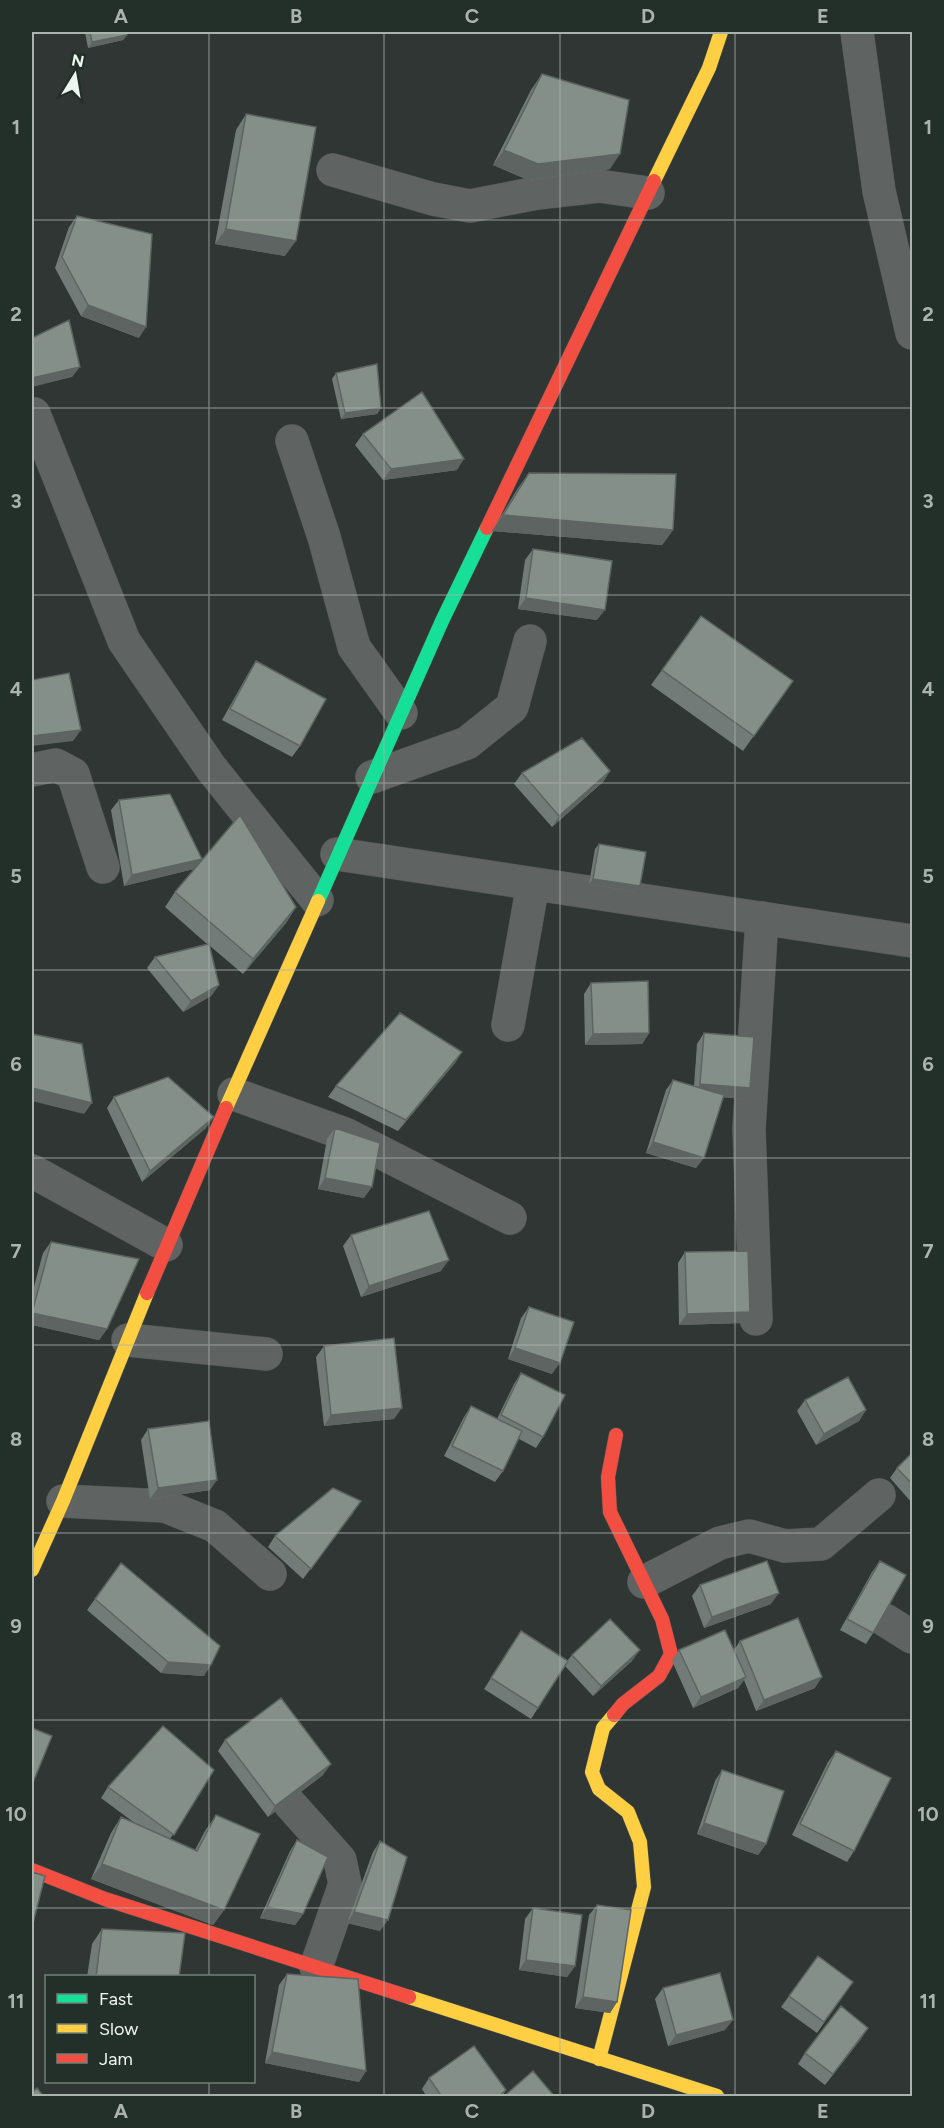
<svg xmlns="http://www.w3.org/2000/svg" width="944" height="2128" font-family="Figtree,sans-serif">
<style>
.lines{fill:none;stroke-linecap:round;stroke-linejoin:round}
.street-casing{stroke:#4b514f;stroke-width:34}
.fast-casing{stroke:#4b514f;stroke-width:15}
.slow-casing{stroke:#4b514f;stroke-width:15}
.jam-casing{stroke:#4b514f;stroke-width:15}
.street{stroke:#5f6462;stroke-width:33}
.fast{stroke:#16e098;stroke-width:14}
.slow{stroke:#ffcf43;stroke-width:14}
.jam{stroke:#f24e42;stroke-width:14}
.wall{fill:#727b77}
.shaded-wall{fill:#5d6461}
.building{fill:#858f8a;stroke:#5d6461;stroke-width:1.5}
.grid{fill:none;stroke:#abb3ae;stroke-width:1.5;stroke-opacity:0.55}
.neatline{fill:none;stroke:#abb3ae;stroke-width:2}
.grid-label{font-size:20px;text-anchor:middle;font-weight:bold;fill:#abb3ae}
</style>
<rect width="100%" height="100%" fill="#2f3633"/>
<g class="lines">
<defs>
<path id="street" d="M857,32l22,159 33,142
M333,170l100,29 37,7 67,-13 62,-7 49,7
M34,414l90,227 87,127 106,132
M292,441l32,96 30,110 47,66
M32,770l24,-5 17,9 30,93
M372,777l95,-34 45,-36 18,-66
M337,854l575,87
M508,1025l25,-141
M234,1094l111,40 165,84
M32,1171l134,74
M756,1319l-7,-190 13,-211
M128,1340l138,14
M63,1501l102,5 50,20 55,48
M644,1582l76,-39 29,-7 36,10 36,-2 58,-49
M885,1620l27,17
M290,1804l50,56 5,24 -29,83"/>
<path id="fast" d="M318,901l124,-280 45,-93"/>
<path id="slow" d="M654,181l55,-113 12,-36
M226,1108l92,-207
M32,1570l31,-69 84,-208
M409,1997l308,99
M599,2059l45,-172 -4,-45 -12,-30 -29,-23 -7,-17 11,-44 11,-13"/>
<path id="jam" d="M487,528l167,-347
M147,1293l79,-185
M614,1715l9,-11 36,-28 12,-22 -9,-35 -52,-107 -2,-35 8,-42
M32,1870l73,29 304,98"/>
</defs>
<use href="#street" class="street-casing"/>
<use href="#fast" class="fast-casing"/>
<use href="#slow" class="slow-casing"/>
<use href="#jam" class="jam-casing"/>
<use href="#street" class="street"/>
<use href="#fast" class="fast"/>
<use href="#slow" class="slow"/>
<use href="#jam" class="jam"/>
</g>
<path class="wall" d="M85,32h41l1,3 -4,5 -35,8z
M542,74l68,95 -82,11 -35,-15 38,-75z
M246,114l39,142 -70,-12 21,-114z
M77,216l62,122 -58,-22 -26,-48 14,-41z
M336,373l45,35 -4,6 -36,5 -9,-40z
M363,434l94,36 -74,10 -28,-35z
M529,473l144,57 -11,15 -170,-14 26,-43z
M533,549l64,71 -79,-11 7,-49z
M701,616l92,65 -50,70 -92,-66z
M256,661l44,85 -8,11 -70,-37 27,-48z
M610,771l-7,11 -51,45 -38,-43 8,-11z
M119,800l83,59 -8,10 -70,17 -13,-76z
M599,844l37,48 -47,-8 6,-35z
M175,892l121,15 -10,16 -43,51 -33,-28 9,39 -8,11 -28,16 -36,-44 8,-11 52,-13 -42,-37z
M591,983l58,50 -7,11 -57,1 -1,-51z
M704,1033l39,66 -20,-2 -27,71 -50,-15 20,-63 7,-10 21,6 3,-42z
M462,1052l-7,11 -57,68 -70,-34 8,-11z
M114,1097l92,31 -64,54 -35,-74z
M335,1128l29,70 -46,-9 9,-50z
M351,1235l90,36 -80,26 -18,-51z
M51,1242l56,87 -8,11 -67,-15v-31l11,-41z
M685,1252l58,71 -64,2 -1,-62z
M529,1307l23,67 -44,-15 13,-41z
M324,1346l70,73 -70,7 -8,-69z
M521,1373l22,64 -7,11 -17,-9 -16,32 -8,11 -51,-26 20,-39 7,-11 26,13 17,-35z
M805,1400l61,10 -7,11 -43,24 -19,-34z
M148,1429l62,61 -60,9 -9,-59z
M912,1453v50l-22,-25 7,-10z
M354,1512l-51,67 -35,-32 7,-11z
M880,1561l-7,72 -7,11 -26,-14 32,-58z
M121,1563l83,113 -43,-3 -74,-63z
M700,1585l71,19 -67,24 -12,-32z
M521,1631l46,30 5,-6 60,6 -39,35 -28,-30 -34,53 -47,-30z
M740,1641l75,47 -59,23 -12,-31 -6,8 -45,20 -21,-47 7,-11h55z
M225,1740l98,35 -55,42 -50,-66z
M836,1751l18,100 -7,11 -55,-27 36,-73z
M214,1770l-44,69 25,11 10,-19 11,-16 8,95 -11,15 -122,-46 20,-46 10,-16 15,7 -35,-26 7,-11z
M722,1770l44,74 -8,11 -61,-21 18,-53z
M297,1840l6,74 -8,11 -35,-7 30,-67z
M380,1841v90l-33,-8 26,-71z
M597,1905l20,97 -7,11 -35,-5 14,-93z
M533,1908l42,58 -8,11 -48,-7 6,-51z
M102,1929l77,48h-92l5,-33z
M818,1956l35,26 -36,51 -36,-26z
M287,1974l79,97 -7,11 -94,-19 14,-78z
M663,1988l62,42 -57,16 -13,-47z
M861,2039l-36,46 -27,-21 7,-11z
M429,2078l77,12 -4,7h-75l-5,-8z"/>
<path class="shaded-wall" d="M127,35l-4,5 -35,8 4,-6z
M504,150l116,4 -10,15 -82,11 -35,-15z
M226,229l70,12 -11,15 -70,-12z
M88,305l58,22 -7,11 -58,-22z
M80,367l-8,10 -40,10v-9z
M381,408l-4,6 -36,5 4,-6z
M464,459l-7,11 -74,10 8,-11z
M503,515l170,15 -11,15 -170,-14z
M526,598l79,12 -8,10 -79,-11z
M81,730l-8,11 -41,5v-10z
M610,771l-7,11 -51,45 7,-11z
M202,859l-8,10 -70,17 8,-11z
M593,879l47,7 -4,6 -47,-8z
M296,907l-10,16 -43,51 10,-15z
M219,985l-8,11 -28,16 8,-11z
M649,1033l-7,11 -57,1 8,-11z
M462,1052l-7,11 -57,68 8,-11z
M700,1084l50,4 -7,11 -50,-4z
M32,1088l60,15 -8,11 -52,-13z
M214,1117l-8,11 -64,54 8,-11z
M653,1142l51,16 -8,10 -50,-15z
M325,1178l47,9 -8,11 -46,-9z
M449,1260l-8,11 -80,26 8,-11z
M750,1312l-7,11 -64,2 8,-11z
M32,1313l75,16 -8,11 -67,-15z
M515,1348l45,15 -8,11 -44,-15z
M402,1408l-8,11 -70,7 7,-11z
M866,1410l-7,11 -43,24 8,-11z
M217,1480l-7,10 -60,9 8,-11z
M779,1593l-8,11 -67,24 8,-11z
M640,1650l-8,11 -39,35 8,-10z
M168,1662l43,3 -7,11 -43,-3z
M746,1677l-8,11 -45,20 8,-11z
M822,1677l-7,11 -59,23 8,-11z
M331,1764l-8,11 -55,42 7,-11z
M704,1823l62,21 -8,11 -61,-21z
M102,1864l122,46 -11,15 -122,-46z
M267,1907l36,7 -8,11 -35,-7z
M354,1912l34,8 -8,11 -33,-8z
M526,1960l49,6 -8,11 -48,-7z
M583,1997l34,5 -7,11 -35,-5z
M733,2020l-8,10 -57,16 8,-11z
M868,2028l-7,11 -36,46 8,-11z
M272,2052l94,19 -7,11 -94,-19z"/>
<path class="building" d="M90,32h36l1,3 -35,7z
M542,74l87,26 -9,54 -82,10 -34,-14z
M246,114l70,13 -20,114 -70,-12z
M77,216l75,18 -6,93 -58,-22 -26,-48z
M69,320l11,47 -48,11v-40z
M377,364l4,44 -36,5 -9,-40z
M422,392l42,67 -73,10 -28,-35z
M529,473l147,1 -3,56 -170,-15z
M533,549l79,12 -7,49 -79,-12z
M701,616l92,65 -39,55 -92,-66z
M256,661l70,38 -26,47 -70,-37z
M69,673l12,57 -49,6v-56z
M582,738l28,33 -51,45 -37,-43z
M170,794l32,65 -70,16 -13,-75z
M240,815l56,92 -43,52 -78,-67z
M599,844l47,8 -6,34 -47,-7z
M209,944l10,41 -28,16 -36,-44z
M648,981l1,52 -56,1 -2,-51z
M400,1013l62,39 -56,68 -70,-34z
M704,1033l50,4 -4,51 -50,-4z
M32,1034l50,10 10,59 -60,-15z
M168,1077l46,40 -64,54 -36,-74z
M673,1080l51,15 -20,63 -51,-16z
M335,1128l45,15 -8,44 -47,-9z
M429,1211l20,49 -80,26 -18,-51z
M51,1242l88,17 -32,70 -75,-16z
M748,1251l2,61 -63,2 -2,-62z
M529,1307l45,15 -14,41 -45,-15z
M394,1338l8,70 -71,7 -7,-69z
M521,1373l44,22 -22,42 -42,-22z
M848,1377l18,33 -42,24 -19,-34z
M471,1406l51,25 -19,40 -51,-25z
M209,1421l8,59 -59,8 -10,-59z
M912,1453v31l-15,-16z
M333,1488l28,13 -50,68 -36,-33z
M767,1561l12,32 -67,24 -12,-32z
M880,1561l26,14 -33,58 -26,-14z
M121,1563l99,83 -9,19 -43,-3 -73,-63z
M798,1618l24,59 -58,23 -24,-59z
M610,1619l30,31 -39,36 -29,-31z
M725,1630l21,47 -45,20 -22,-47z
M521,1631l47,30 -30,47 -47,-30z
M281,1698l50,66 -56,42 -50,-66z
M163,1726l51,44 -40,65 -66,-48z
M32,1728l20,8 -18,44 -2,-1z
M836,1751l55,27 -37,73 -54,-27z
M722,1770l62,21 -18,53 -62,-21z
M216,1815l44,19 -36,76 -122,-46 19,-47 76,34z
M297,1840l31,17 -25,57 -36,-7z
M380,1841l27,16 -19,63 -34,-8z
M32,1872l13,4 -13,51z
M597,1905l34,5 -14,92 -34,-5z
M533,1908l49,7 -7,51 -49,-6z
M102,1929l83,4 -6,44h-83z
M818,1956l35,26 -29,40 -35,-26z
M720,1973l13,47 -57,15 -13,-47z
M287,1974l71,5 8,92 -94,-19z
M841,2006l27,22 -35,46 -28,-21z
M474,2046l32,44 -8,7h-56l-13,-19z
M533,2071l22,26h-52z
M37,2088l7,9h-12v-4z"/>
<path class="grid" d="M209,32v1944M384,32v2064M560,32v2064M735,32v2064M32,220h880M32,408h880M32,595h880M32,783h880M32,970h880M32,1158h880M32,1345h880M32,1533h880M32,1720h880M32,1908h880M209,2082v14"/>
<rect width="944" height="2128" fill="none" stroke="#232f29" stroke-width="66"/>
<rect x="45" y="1975" width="210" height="108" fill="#232f29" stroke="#747f79" stroke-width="1.5"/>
<rect x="57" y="1994" width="30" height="9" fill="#16e098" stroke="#747f79" stroke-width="1.5"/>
<text x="99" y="2005" font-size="18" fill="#eef6f1">Fast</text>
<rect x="57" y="2024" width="30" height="9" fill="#ffcf43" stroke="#747f79" stroke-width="1.5"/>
<text x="99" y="2035" font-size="18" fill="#eef6f1">Slow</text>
<rect x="57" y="2054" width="30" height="9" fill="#f24e42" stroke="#747f79" stroke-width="1.5"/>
<text x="99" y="2065" font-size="18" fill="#eef6f1">Jam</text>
<g transform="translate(75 75) rotate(11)" stroke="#232f29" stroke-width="4.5" paint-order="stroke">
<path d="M0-4.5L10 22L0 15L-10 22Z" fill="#eef6f1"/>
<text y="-9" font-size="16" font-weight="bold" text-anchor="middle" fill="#eef6f1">N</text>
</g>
<rect x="33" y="33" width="878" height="2062" class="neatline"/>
<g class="grid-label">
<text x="121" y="23">A</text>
<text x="296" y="23">B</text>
<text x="472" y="23">C</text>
<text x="648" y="23">D</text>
<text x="823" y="23">E</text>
<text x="16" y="134">1</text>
<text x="928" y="134">1</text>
<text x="16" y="321">2</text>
<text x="928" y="321">2</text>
<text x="16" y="508">3</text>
<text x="928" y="508">3</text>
<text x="16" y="696">4</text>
<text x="928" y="696">4</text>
<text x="16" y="883">5</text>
<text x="928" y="883">5</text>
<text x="16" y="1071">6</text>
<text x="928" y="1071">6</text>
<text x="16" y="1258">7</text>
<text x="928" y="1258">7</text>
<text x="16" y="1446">8</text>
<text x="928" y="1446">8</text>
<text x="16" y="1633">9</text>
<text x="928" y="1633">9</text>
<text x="16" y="1821">10</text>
<text x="928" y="1821">10</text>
<text x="16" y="2008">11</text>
<text x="928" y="2008">11</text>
<text x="121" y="2118">A</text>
<text x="296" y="2118">B</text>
<text x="472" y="2118">C</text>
<text x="648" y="2118">D</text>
<text x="823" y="2118">E</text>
</g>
</svg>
